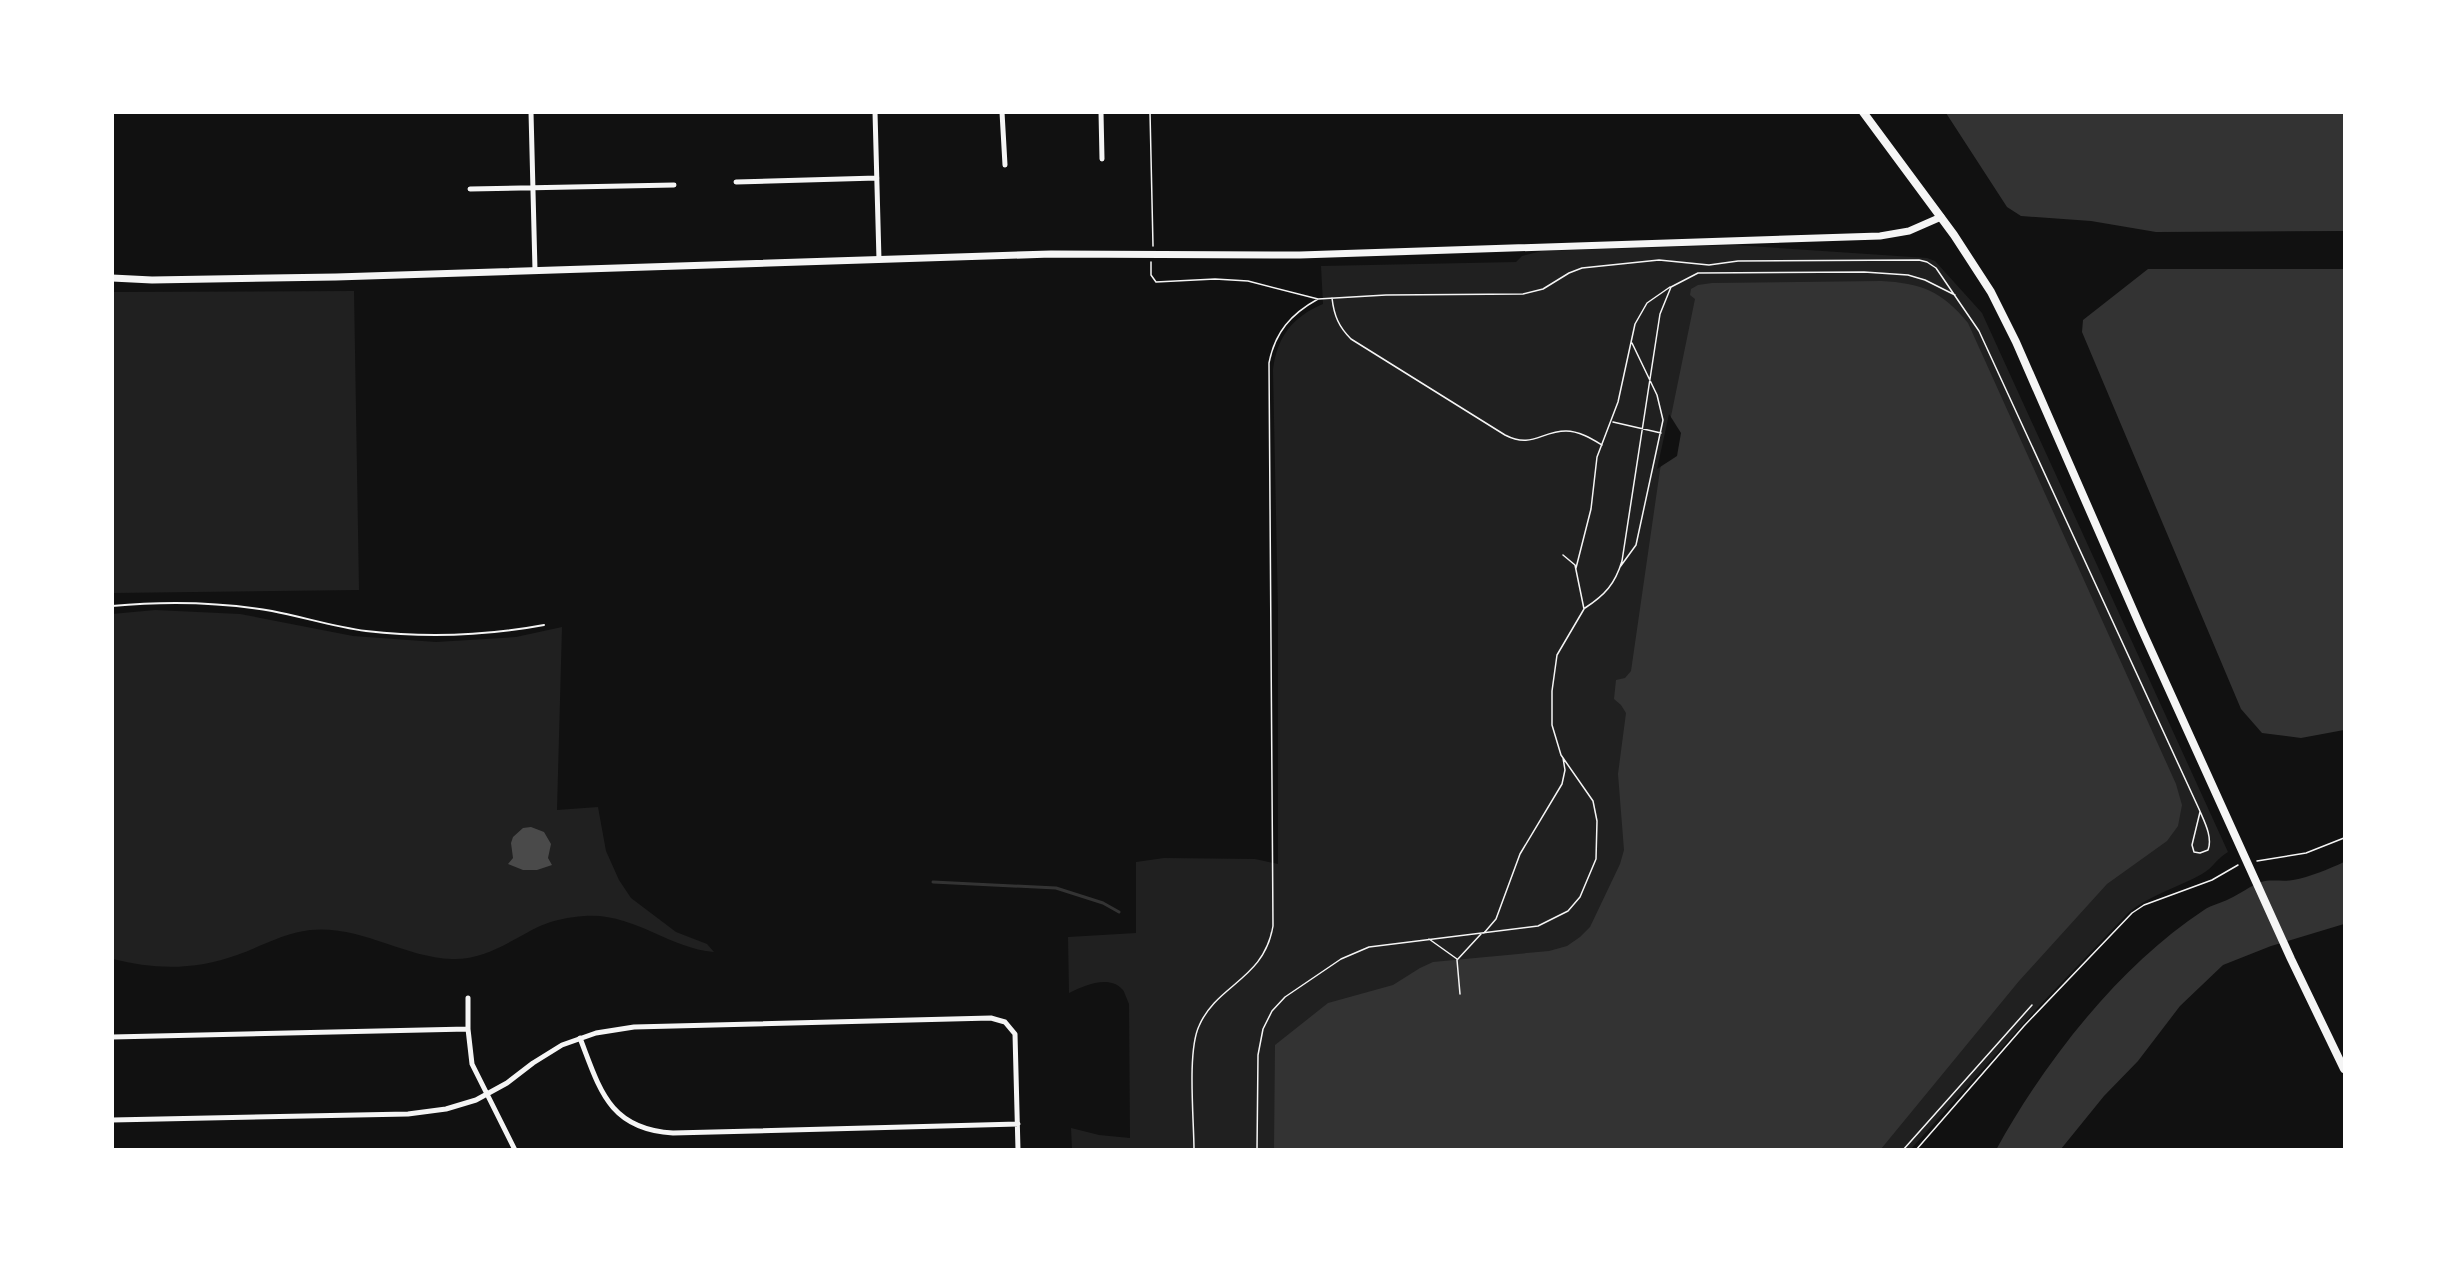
<svg xmlns="http://www.w3.org/2000/svg" width="2457" height="1262" font-family="'Zilla Slab',serif">
<style>
.green{fill:#202020}
.water{fill:#333}
.pier{fill:#111}
.lines{fill:none;stroke-linecap:round;stroke-linejoin:round}
.stream{stroke:#333;stroke-width:3}
.building{fill:#4a4a4a}
.path{stroke:#f5f5f5;stroke-width:1.5}
.service{stroke:#f5f5f5;stroke-width:2}
.minor{stroke:#f5f5f5;stroke-width:5}
.tertiary{stroke:#f5f5f5;stroke-width:7}
.secondary{stroke:#f5f5f5;stroke-width:8}
</style>
<rect width="100%" height="100%" fill="#111"/>
<path class="green" d="M1735,245l192,13 8,3 47,52 246,539c-11,6 -15,16 -26,22 -23,13 -52,21 -73,38l-88,92 -130,145h-839l-1,-21 28,7 31,3 -1,-134c-2,-4 -4,-11 -6,-14 -14,-16 -39,-4 -54,3l-1,-56 68,-4v-71l28,-4 91,1 23,5v-253l-5,-241c4,-33 19,-53 50,-66l-2,-38 195,-4 6,-6 20,-5z
M354,291l5,299 -246,3v-301z
M155,610l85,4 113,22 83,6 80,-5 46,-10 -5,183 41,-3 8,44 13,29 12,18 45,34 31,12 7,8c-46,-4 -81,-40 -130,-36 -15,1 -30,4 -44,10 -29,14 -54,34 -88,33 -50,-2 -91,-34 -142,-29 -26,3 -48,16 -73,25 -41,15 -82,15 -124,4l-1,-345z"/>
<path class="water" d="M1946,113h398v118l-188,1 -65,-11 -70,-5 -14,-9z
M2148,269h196v461l-43,8 -39,-5 -21,-24 -159,-377 1,-12z
M1881,281c40,2 61,10 87,42l208,461 6,21 -4,21 -11,15 -60,43 -88,97 -138,168 -607,1 1,-105 53,-42 65,-18 27,-17 13,-6 116,-11 18,-5 13,-9 10,-10 30,-63 4,-14 -6,-76 8,-61 -5,-8 -7,-6 2,-19 9,-2 6,-7 29,-201 35,-171 -5,-4 1,-6 7,-4 14,-2z
M2344,862v62l-73,22 -48,19 -43,41 -42,55 -34,35 -43,53 -65,1c49,-89 123,-184 208,-240 7,-5 17,-7 25,-11 11,-5 21,-13 32,-17 10,-3 22,0 32,-2 17,-3 36,-11 51,-18z"/>
<path class="pier" d="M1669,414l12,19 -4,23 -20,13z"/>
<g class="lines">
<path class="stream" d="M933,882l123,6 47,15 16,9"/>
</g>
<path class="building" d="M531,827l13,5 7,12 -3,14 4,7 -15,5h-14l-15,-6 5,-6 -2,-15 2,-6 10,-9z"/>
<g class="lines">
<path class="path" d="M1150,112l3,134
M1151,262v13l5,7 59,-3 33,2 70,18 68,-4 137,-1 20,-5 26,-16 13,-5 77,-8 50,5 29,-4 181,-1 8,2 9,6 43,63 220,478c5,12 14,28 9,41l-8,3 -6,-1 -2,-7 8,-33
M1332,298c2,18 7,29 19,41l154,96c27,14 36,-4 61,-4 13,0 26,8 36,14
M1613,422l48,11
M1620,567l16,-22 27,-125 -6,-25 -25,-52
M1576,568l15,-59 6,-52 21,-55 17,-78 12,-21 23,-16
M1585,608c20,-13 30,-24 37,-47l38,-247 11,-27 27,-14 166,-1 44,3 17,5 30,15
M2257,861l49,-8 38,-15
M1484,933l12,-14 24,-65 42,-70 3,-14 -2,-12
M1429,939l28,20
M1460,994l-3,-34 24,-26
M1194,1150c0,-31 -7,-98 5,-124 18,-42 65,-46 74,-100l-4,-563c6,-31 22,-49 49,-64
M1257,1150l1,-95 5,-26 9,-18 13,-14 56,-38 28,-12 169,-21 30,-15 12,-14 16,-38 1,-38 -4,-20 -32,-46 -9,-30v-34l5,-36 27,-46 -9,-44 -12,-10
M1903,1150l129,-145
M1916,1150l108,-124 108,-113 12,-8 68,-25 26,-15"/>
<path class="service" d="M112,606c53,-5 108,-4 160,5 31,6 63,16 94,20 59,7 119,5 178,-6"/>
<path class="minor" d="M531,112l4,158
M875,112l4,148
M1002,112l3,53
M1101,112l1,47
M736,182l141,-4
M470,189l204,-4
M468,998v31l4,35 43,86
M112,1037l356,-8
M580,1038c20,52 29,91 93,95l345,-9
M112,1120l296,-6 38,-5 30,-9 31,-17 26,-20 29,-18 34,-12 38,-6 357,-9 14,4 10,12 3,116"/>
<path class="tertiary" d="M112,278l40,2 184,-3 715,-23 249,1 580,-19 29,-5 32,-14"/>
<path class="secondary" d="M1863,112l91,123 37,57 25,50 125,286 150,331 53,110"/>
</g>
<rect width="2457" height="1262" fill="none" stroke="#ffffff" stroke-width="228"/>
</svg>
